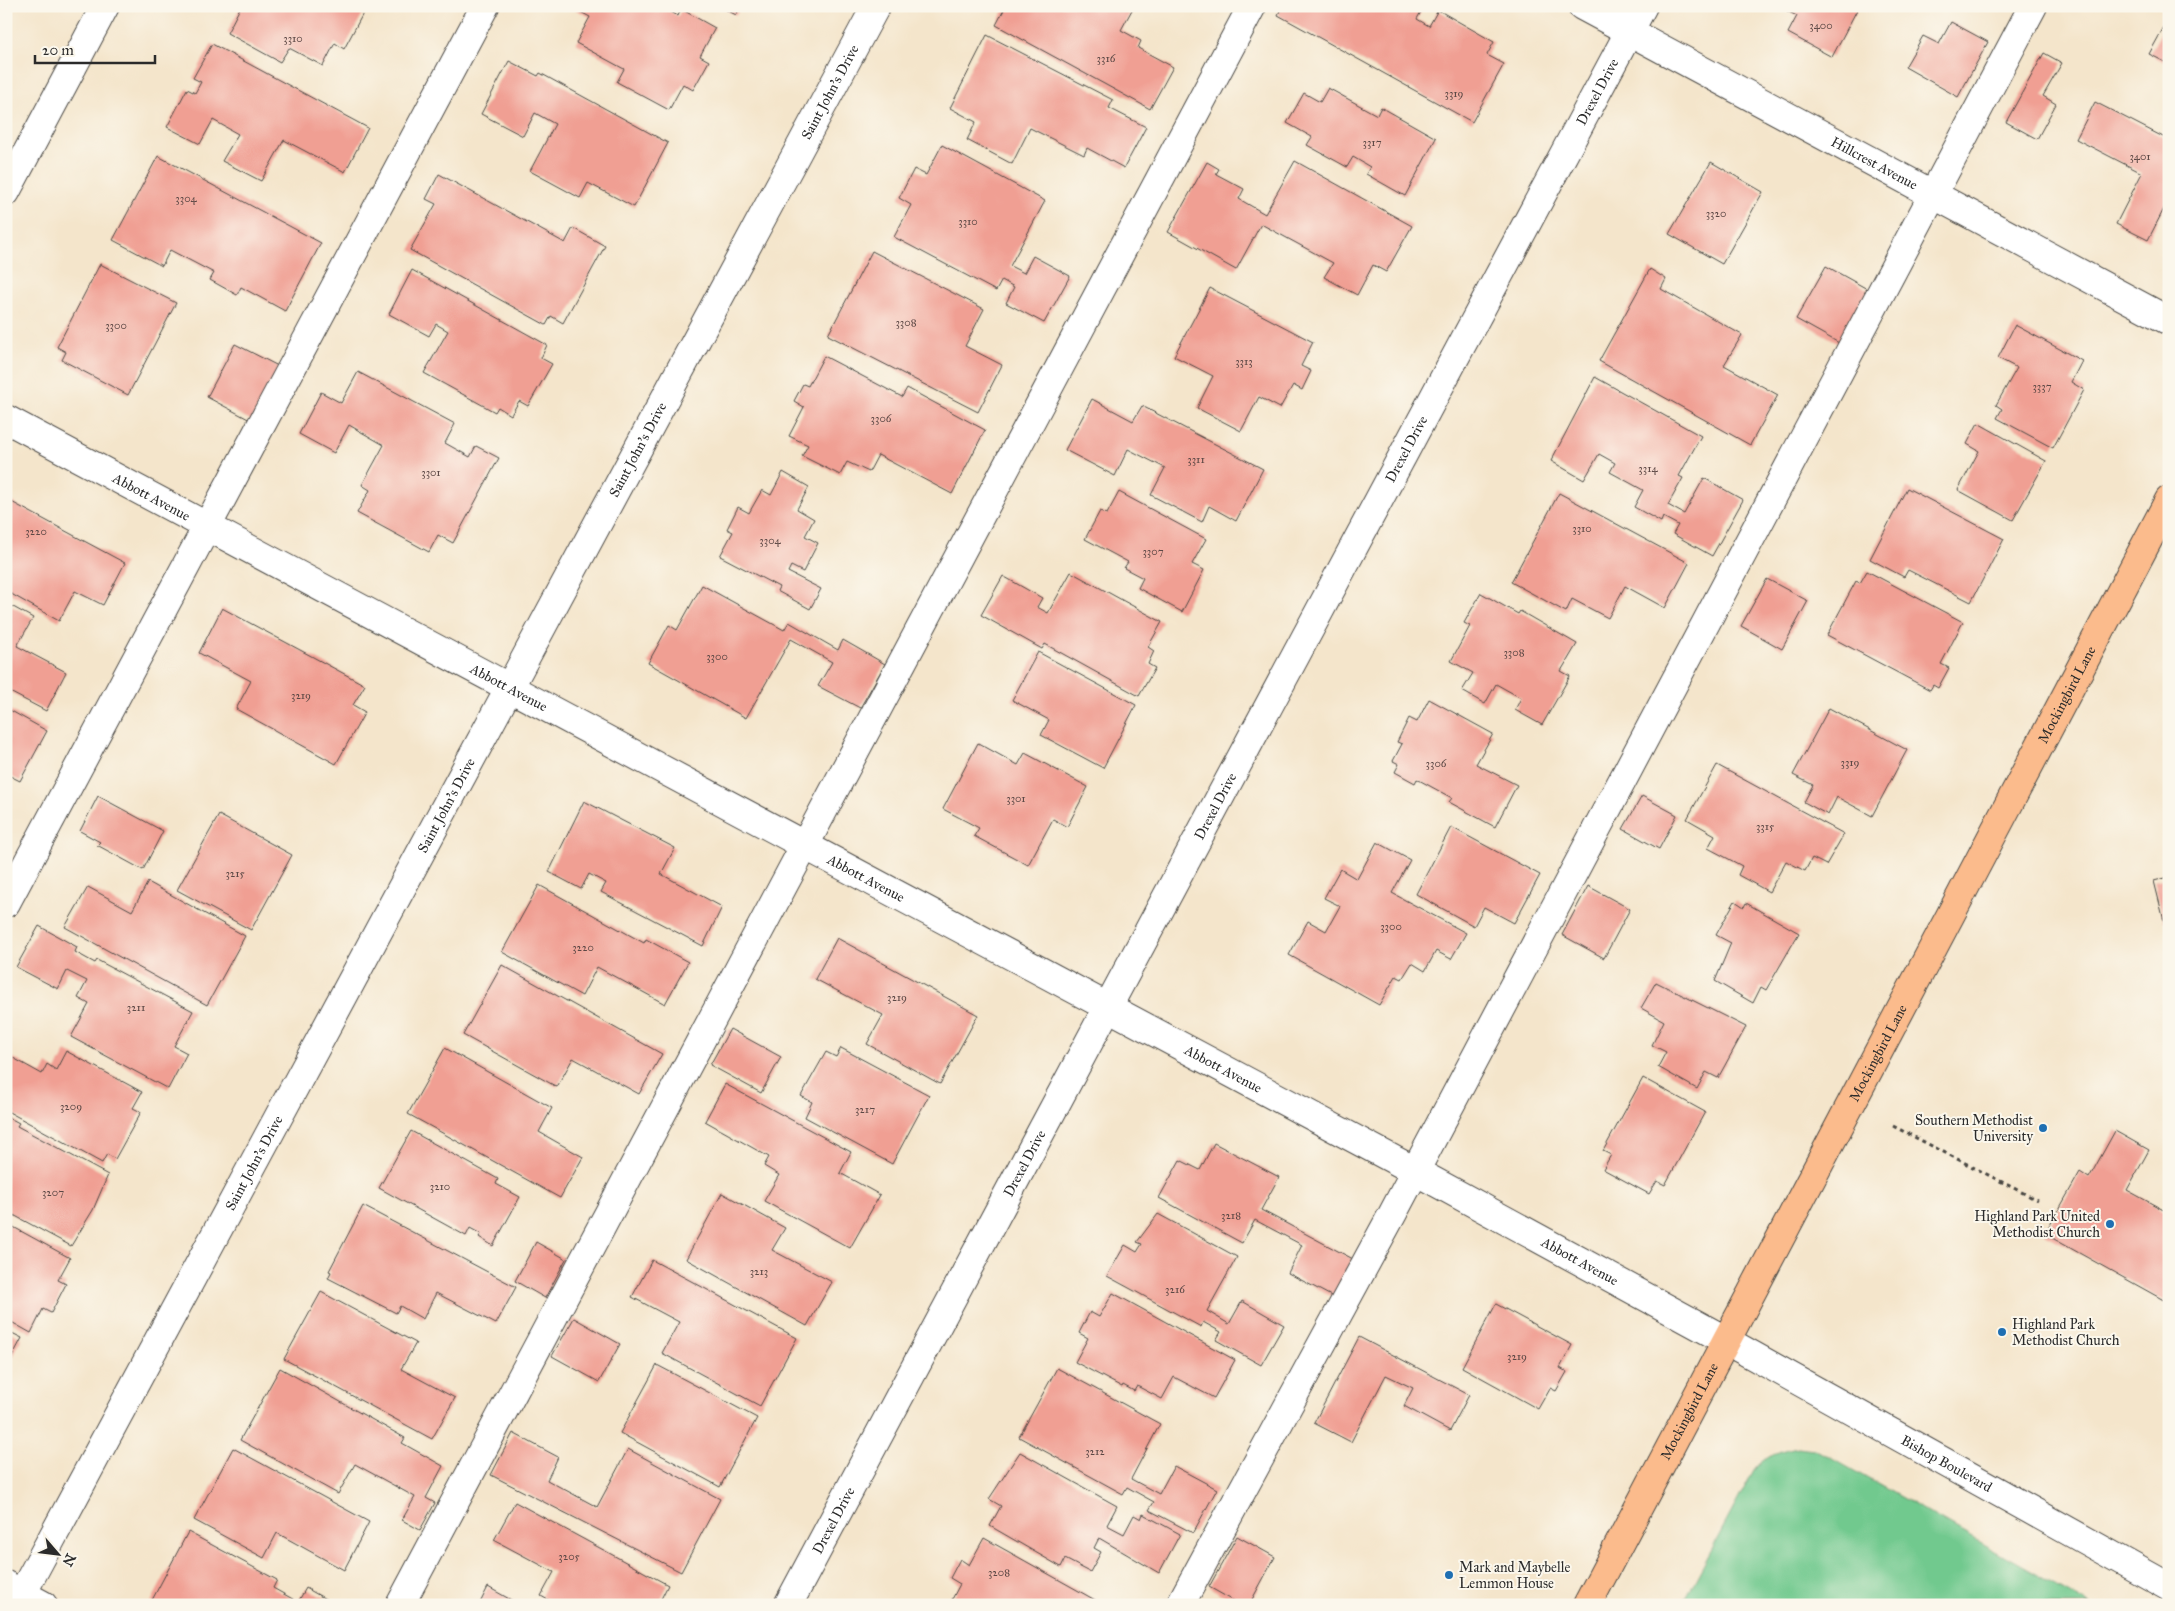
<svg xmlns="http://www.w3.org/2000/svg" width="2175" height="1611" font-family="'IM FELL Great Primer',serif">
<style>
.green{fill:#71c98e;stroke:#4e7a5c}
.building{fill:#f09f93}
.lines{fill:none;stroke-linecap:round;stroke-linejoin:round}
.minor-casing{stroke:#494743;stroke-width:30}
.major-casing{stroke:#494743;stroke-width:30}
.path{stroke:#494743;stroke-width:3;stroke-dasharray:4 4;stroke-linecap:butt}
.minor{stroke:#fff;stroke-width:28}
.major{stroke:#fbbb8c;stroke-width:28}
.poi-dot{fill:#1f6fb2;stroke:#fbf7ec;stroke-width:2}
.labels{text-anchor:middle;stroke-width:4;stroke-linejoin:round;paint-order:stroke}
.number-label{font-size:11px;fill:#5c4845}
.street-label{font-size:14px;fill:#2b2b2b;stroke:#fbf7ec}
.poi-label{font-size:14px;fill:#2b2b2b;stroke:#fbf7ec;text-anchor:end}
</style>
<rect width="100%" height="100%" fill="#fbf7ec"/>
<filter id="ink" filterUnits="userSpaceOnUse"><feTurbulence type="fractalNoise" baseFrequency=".02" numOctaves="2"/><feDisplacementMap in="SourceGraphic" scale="10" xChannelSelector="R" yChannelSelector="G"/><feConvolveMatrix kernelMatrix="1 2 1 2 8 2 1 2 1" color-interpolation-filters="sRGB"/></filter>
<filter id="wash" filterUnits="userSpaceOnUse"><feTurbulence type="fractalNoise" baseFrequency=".0096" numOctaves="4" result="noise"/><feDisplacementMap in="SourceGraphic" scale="20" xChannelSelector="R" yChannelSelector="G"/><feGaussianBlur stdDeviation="1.12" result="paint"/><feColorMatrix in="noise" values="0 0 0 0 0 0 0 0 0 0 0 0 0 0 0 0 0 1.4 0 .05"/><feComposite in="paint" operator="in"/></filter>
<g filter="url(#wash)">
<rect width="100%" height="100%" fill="#f4e5cb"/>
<path class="green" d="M1798,1447l16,2 14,7 262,149h-408l74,-139c14,-11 25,-16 42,-19z"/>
<g id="blocks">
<path class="building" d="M241,6h126l-23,43 -9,-6 -12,23 -34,-18 -9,14 -53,-29z
M569,6h92l17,10 3,-7 34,19 -15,28 9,5 -16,29 -10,-6 -14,26 -52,-28 7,-13 -48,-26 14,-26z
M719,6h22l-5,9z
M1006,6h128l-13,24 20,11 -3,7 35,19 -23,42 -154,-84z
M1282,6h142l-7,13 12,7 9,-16 56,32 -7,13 17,9 -32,58 -194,-107z
M1789,6h70l-27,51 -44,-24 9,-17 -10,-5z
M2169,18v46l-20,-10z
M1951,22l37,20 -30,55 -53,-30 18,-31 16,8z
M987,35l126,65 -4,8 37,19 -22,41 -37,-20 -3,7 -54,-27 -18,36 -45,-24 9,-18 -26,-14z
M212,44l156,84 -23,44 -61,-32 -23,41 -39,-20 16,-27 -25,-14 -13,24 -33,-17 20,-38 8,4 6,-11 -8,-4z
M2044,53l18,10 -19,33 13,8 -19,35 -31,-17z
M509,61l29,15 2,-3 128,70 -34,64 -46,-24 -8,15 -50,-27 25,-47 -20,-11 -12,23 -42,-22z
M1328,88l49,27 4,-8 55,31 -31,58 -39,-22 4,-7 -17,-10 -6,10 -40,-22 5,-8 -25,-14 17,-30 16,9z
M2095,102l74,38v59l-21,41 -32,-16 26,-51 -66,-34z
M942,145l103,56 -35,65 14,7 9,-17 37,20 -26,47 -38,-20 8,-16 -12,-7 -6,11 -102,-54 17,-32 -12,-7 15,-29 12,6z
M158,156l163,87 -36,68 -44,-24 -4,8 -27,-15 4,-7 -44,-23 -8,16 -49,-26z
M1295,161l117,65 -26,46 -13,-7 -16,30 -33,-18 9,-14 -72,-39 -25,46 -68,-38 39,-70 12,7 -3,5 28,15 -5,10 26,15z
M1711,162l52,30 -41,72 -53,-30z
M439,174l126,69 8,-15 32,18 -42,77 -12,-7 -5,9 -136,-75 26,-46 -10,-5z
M872,251l112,58 -19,37 37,19 -24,47 -150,-77z
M100,264l76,39 -48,92 -66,-35 4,-8 -9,-5z
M1826,266l43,24 -30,53 -43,-24z
M1650,269l16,10 -5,10 81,46 -18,30 54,30 -28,50 -151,-84z
M412,270l135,75 -6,13 11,6 -24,42 -9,-5 -8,14 -13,-8 -3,5 -71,-39 24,-42 -12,-7 -7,12 -40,-22z
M1210,288l103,54 -12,24 10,5 -9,19 -9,-5 -13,23 -21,-11 -18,34 -44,-23 16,-32 -39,-20z
M2015,325l67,36 -11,21 13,8 -31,58 -56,-30 5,-9 -6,-4 21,-37 -19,-10z
M235,344l45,23 -28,54 -45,-24z
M824,356l78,41 5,-9 78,42 -33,64 -74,-39 -9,17 -22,-10 -7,13 -38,-19 6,-11 -19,-9 15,-29 -10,-6 9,-17 5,2z
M358,372l97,52 -10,19 25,14 6,-11 23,12 -46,85 -15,-8 -9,17 -72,-39 13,-23 -8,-5 22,-40 -35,-20 -15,28 -35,-19 22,-42 20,11z
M1595,377l106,59 -22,40 4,2 -15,27 16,9 20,-36 39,22 -31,56 -39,-22 5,-9 -15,-8 -2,5 -27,-15 9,-17 -33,-18 5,-9 -16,-9 -15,26 -33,-19z
M1092,399l41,22 9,-15 121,63 -27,52 -27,-15 -7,16 -51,-27 14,-27 -37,-19 -13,27 -50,-26z
M1978,423l68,38 -33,59 -55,-30 21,-39 -12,-7z
M783,472l26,15 -12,22 17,10 -9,17 13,7 -15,29 -12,-6 -3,6 33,17 -11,20 -33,-18 2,-4 -59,-31 13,-24 -6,-3 11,-22 11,6 13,-23 9,5z
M1907,488l97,51 -33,63 -63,-32 -4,7 -34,-18z
M1119,492l87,47 -14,25 12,6 -22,42 -44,-24 5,-10 -19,-10 4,-6 -43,-23 15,-28 7,3z
M1559,493l130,70 -24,45 -40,-22 -17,32 -36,-19 -6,13 -55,-30z
M6,499l119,64 -22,42 -28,-14 -16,30 -53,-30z
M1867,571l96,51 -22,42 8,4 -11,20 -5,-3 -3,5 -103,-55 29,-54 4,2z
M1071,572l91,50 -14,25 6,4 -6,13 7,4 -16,28 -94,-52 -3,5 -61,-34 22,-39 39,22 -5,9 11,6z
M1767,579l41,22 -26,48 -41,-23z
M702,585l82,45 5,-8 49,28 5,-10 42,24 -25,44 -42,-22 14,-24 -41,-23 -45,79 -98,-55 21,-38 8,5z
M1481,593l37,21 2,-3 57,33 -16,27 9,5 -28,49 -27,-15 6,-12 -25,-14 -11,20 -23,-13 11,-18 -22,-12 19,-35 -6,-3z
M6,603l27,15 -16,28 49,26 -20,39 -40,-21z
M222,608l143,77 -12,20 12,7 -29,52 -100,-55 15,-28 -52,-28z
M1038,652l98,53 -33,63 -62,-33 8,-15 -37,-20z
M1429,699l64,35 -17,30 41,21 -22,42 -46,-25 3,-4 -35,-19 -2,4 -20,-11 4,-8 -6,-3 9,-17 -5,-2 12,-24 8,4z
M6,708l41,23 -27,50 -14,-7z
M1829,708l78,42 -35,66 -35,-19 -9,18 -24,-13 9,-17 -20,-10z
M978,743l40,22 7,-12 63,34 -21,40 -14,-8 -25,46 -54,-29 5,-8 -36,-19z
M1717,765l127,69 -18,31 -14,-7 -7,13 -19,-10 -17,31 -31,-17 4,-9 -34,-18 7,-13 -28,-16z
M98,796l65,35 -20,39 -46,-25 3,-3 -20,-11z
M1642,796l35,19 -18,34 -36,-20z
M584,801l91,47 -14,26 61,33 -19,39 -102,-54 5,-9 -17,-9 -8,15 -32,-17z
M219,815l73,40 -41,75 -74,-40z
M1451,827l89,48 -26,48 -30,-16 -10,19 -58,-32z
M1377,842l33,18 -18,33 74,40 -15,26 -15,-8 -11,20 -13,-8 -10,16 -6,-3 -17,29 -90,-50 19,-34 18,10 14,-25 -16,-8 16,-29 17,10z
M2169,877v47l-5,-3 -10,-40z
M148,882l97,54 -38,69 -142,-78 23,-40 44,24z
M539,885l105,58 2,-4 42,23 -23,42 -68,-37 -15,29 -80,-44z
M1588,886l42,23 -26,49 -42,-23z
M1735,901l9,6 2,-4 53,30 -33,57 -5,-3 -8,16 -38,-22 16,-38 -15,-8z
M39,926l38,21 -2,5 20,11 2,-3 96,51 -19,35 13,7 -19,36 -97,-52 18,-33 -11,-6 9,-17 -20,-10 -9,18 -42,-22z
M837,938l141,77 -38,69 -73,-40 16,-29 -68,-36z
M502,965l160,89 -23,40 -66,-36 -16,29 -94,-52z
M1656,982l90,45 -28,51 -12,-6 -9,17 -39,-22 8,-15 -14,-7 12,-24 -23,-13z
M730,1029l51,28 -20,36 -51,-28z
M445,1048l107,60 -13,24 44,25 -23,41 -152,-84z
M841,1048l88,47 -37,69 -87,-47 7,-15 -11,-6 25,-44 10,5z
M66,1051l76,41 -9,16 8,4 -26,47 -8,-5 -5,9 -95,-52 2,-4 -3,-1v-52l36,20 5,-10 9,6z
M1643,1078l62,34 -40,73 -8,-4 -8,13 -46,-25 8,-14 -8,-4z
M725,1084l126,68 -11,21 40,22 -30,53 -86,-47 15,-26 -15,-9 5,-9 -64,-36z
M6,1116l13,7 -2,3 91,49 -15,35 -22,36 -65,-35z
M411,1131l87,48 -2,5 24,13 -27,49 -14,-9 2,-3 -11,-6 -4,8 -87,-48z
M2115,1131l34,19 -22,40 42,23v90l-124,-69 35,-62 9,6z
M1214,1143l65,34 -18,33 92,49 -20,38 -45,-24 14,-28 -47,-25 -13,23 -83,-45 21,-38 20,10z
M722,1193l63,35 -13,22 60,32 -25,44 -121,-67z
M363,1206l153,81 -20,37 -60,-31 -13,26 -23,-13 -4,7 -68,-35 3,-6 -2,-1z
M1158,1214l79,43 -30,54 22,13 13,-23 42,24 -23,40 -45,-25 5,-8 -18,-10 -2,5 -94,-51 18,-31 12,7 5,-8 -5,-2z
M6,1223l64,35 -12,22 8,4 -15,29 -8,-4 -12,24 -25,-14z
M536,1242l30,17 -21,39 -30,-17z
M652,1260l145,78 -37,68 -98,-53 17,-31 -47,-25z
M321,1292l95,51 -15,26 54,29 -23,41 -148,-80z
M1113,1293l122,67 -21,38 -40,-21 -12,22 -25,-13 -3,5 -11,-6 -1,2 -47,-25 13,-24 -9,-5 11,-21 9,5z
M1496,1304l76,41 -12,23 7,4 -11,19 -6,-3 -12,21 -76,-42z
M574,1318l46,26 -21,38 -47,-26z
M6,1330l16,8 -16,30z
M1359,1337l110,58 -19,36 -46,-25 9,-18 -27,-13 -35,67 -37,-19z
M657,1365l100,53 -37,69 -100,-54z
M280,1368l125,70 -3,5 41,23 -17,32 9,5 -15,27 -18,-10 13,-23 -60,-33 -17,30 -98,-54z
M1057,1368l103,56 -29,55 28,15 15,-28 43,23 -24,44 -44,-23 5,-8 -27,-15 -4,7 -104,-57z
M513,1433l45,24 -11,23 50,27 31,-58 92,50 -39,73 -190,-97z
M233,1448l136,74 -25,48 -67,-37 -13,25 -70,-38z
M1020,1452l97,54 -10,19 17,9 10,-19 7,4 2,-5 37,20 -21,39 -60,-35 -5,10 7,4 -11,20 -25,-13 -4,8 -71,-41 11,-20 -12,-7z
M515,1502l153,83 -10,20h-101l-16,-9 13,-24 -60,-32z
M188,1532l89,48 -4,8 25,14 8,-14 30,17h-180l-5,-3z
M1237,1536l38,21 -26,48h-8l-32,-18z
M984,1538l120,67h-155l11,-21 -10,-6 10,-19 9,6z
M488,1587l32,18h-41z"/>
</g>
</g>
<g filter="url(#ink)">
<use href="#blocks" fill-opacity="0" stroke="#494743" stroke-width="1"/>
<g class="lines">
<defs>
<g id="minor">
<path id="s1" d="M1582,6l587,315"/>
<path d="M6,192l99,-186"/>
<path id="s2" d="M6,419l1409,752 310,169 444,247"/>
<path d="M6,903l479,-897"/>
<path d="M6,1585l37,20"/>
<path id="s3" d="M16,1605l860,-1599"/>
<path d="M400,1605l852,-1599"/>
<path id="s4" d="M788,1605l855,-1599"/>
<path d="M1180,1605l213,-392 640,-1207"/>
</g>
<g id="major">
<path id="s5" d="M1587,1605l582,-1105"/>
</g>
</defs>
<use href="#minor" class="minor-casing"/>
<use href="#major" class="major-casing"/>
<path class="path" d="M1893,1126l144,74"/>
<use href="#minor" class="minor"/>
<use href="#major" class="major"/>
</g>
</g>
<g class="poi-dot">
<circle cx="2043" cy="1128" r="5"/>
<circle cx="2110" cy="1224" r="5"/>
<circle cx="2002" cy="1332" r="5"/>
<circle cx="1449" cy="1575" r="5"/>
</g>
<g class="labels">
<g class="number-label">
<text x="1821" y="29">3400</text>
<text x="293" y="42">3310</text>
<text x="1106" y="62">3316</text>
<text x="1454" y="97">3319</text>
<text x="1372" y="146">3317</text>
<text x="2140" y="160">3401</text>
<text x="186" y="202">3304</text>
<text x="1716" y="217">3320</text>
<text x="968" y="225">3310</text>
<text x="906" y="326">3308</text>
<text x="116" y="329">3300</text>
<text x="1244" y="365">3313</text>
<text x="2042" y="390">3337</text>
<text x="881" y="422">3306</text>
<text x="1196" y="463">3311</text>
<text x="1648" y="472">3314</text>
<text x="431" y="476">3301</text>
<text x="1582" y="532">3310</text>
<text x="36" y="535">3220</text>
<text x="770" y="544">3304</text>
<text x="1153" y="555">3307</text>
<text x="1514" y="656">3308</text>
<text x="717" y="660">3300</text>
<text x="301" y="699">3219</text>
<text x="1850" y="766">3319</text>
<text x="1436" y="767">3306</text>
<text x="1016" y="802">3301</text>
<text x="1765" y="830">3315</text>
<text x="235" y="877">3215</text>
<text x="1391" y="930">3300</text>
<text x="583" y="951">3220</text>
<text x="897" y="1001">3219</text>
<text x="136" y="1011">3211</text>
<text x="71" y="1110">3209</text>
<text x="865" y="1113">3217</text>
<text x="440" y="1190">3210</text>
<text x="53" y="1196">3207</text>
<text x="1231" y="1219">3218</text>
<text x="759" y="1275">3213</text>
<text x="1175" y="1293">3216</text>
<text x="1517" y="1360">3219</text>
<text x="1095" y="1455">3212</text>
<text x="569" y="1560">3205</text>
<text x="999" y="1576">3208</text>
</g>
<g class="street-label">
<text dy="5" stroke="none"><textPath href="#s4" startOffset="1716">Drexel Drive</textPath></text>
<text dy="5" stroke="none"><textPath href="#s3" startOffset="1718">Saint John's Drive</textPath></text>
<text dy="5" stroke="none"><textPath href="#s1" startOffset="332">Hillcrest Avenue</textPath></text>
<text dy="5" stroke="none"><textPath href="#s4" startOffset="1311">Drexel Drive</textPath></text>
<text dy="5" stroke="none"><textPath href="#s3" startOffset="1312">Saint John's Drive</textPath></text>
<text dy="5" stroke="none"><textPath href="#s2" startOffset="165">Abbott Avenue</textPath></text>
<text dy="5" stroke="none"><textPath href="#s2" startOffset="570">Abbott Avenue</textPath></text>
<text dy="5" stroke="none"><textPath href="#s5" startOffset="1029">Mockingbird Lane</textPath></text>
<text dy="5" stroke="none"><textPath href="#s3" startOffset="908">Saint John's Drive</textPath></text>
<text dy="5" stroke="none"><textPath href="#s4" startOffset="906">Drexel Drive</textPath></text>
<text dy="5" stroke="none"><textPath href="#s2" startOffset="975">Abbott Avenue</textPath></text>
<text dy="5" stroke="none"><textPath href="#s5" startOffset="624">Mockingbird Lane</textPath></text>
<text dy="5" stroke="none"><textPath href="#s2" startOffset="1380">Abbott Avenue</textPath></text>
<text dy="5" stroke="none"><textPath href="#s3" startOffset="502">Saint John's Drive</textPath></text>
<text dy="5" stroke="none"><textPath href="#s4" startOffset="501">Drexel Drive</textPath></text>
<text dy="5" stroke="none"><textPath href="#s2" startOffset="1785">Abbott Avenue</textPath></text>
<text dy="5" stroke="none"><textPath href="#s5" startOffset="219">Mockingbird Lane</textPath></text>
<text dy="5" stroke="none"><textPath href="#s2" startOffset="2204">Bishop Boulevard</textPath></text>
<text dy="5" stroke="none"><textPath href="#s4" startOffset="96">Drexel Drive</textPath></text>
</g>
<g class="poi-label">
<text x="2033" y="1125">Southern Methodist<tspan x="2033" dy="16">University</tspan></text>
<text x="2100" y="1221">Highland Park United<tspan x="2100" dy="16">Methodist Church</tspan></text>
<text x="2012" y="1329" text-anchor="start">Highland Park<tspan x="2012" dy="16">Methodist Church</tspan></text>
<text x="1459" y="1572" text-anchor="start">Mark and Maybelle<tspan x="1459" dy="16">Lemmon House</tspan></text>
</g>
</g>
<rect width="2175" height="1611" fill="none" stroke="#fbf7ec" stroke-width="25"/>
<g transform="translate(58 1554) rotate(118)" stroke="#fbf7ec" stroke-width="4" paint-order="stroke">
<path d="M0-4L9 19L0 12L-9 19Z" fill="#2b2b2b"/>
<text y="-8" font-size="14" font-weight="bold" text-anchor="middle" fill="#2b2b2b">N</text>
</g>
<path d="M35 55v8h120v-8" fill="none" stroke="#2b2b2b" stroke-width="2.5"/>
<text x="42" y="55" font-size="15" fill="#2b2b2b" stroke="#fbf7ec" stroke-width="4" paint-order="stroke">20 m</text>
</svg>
